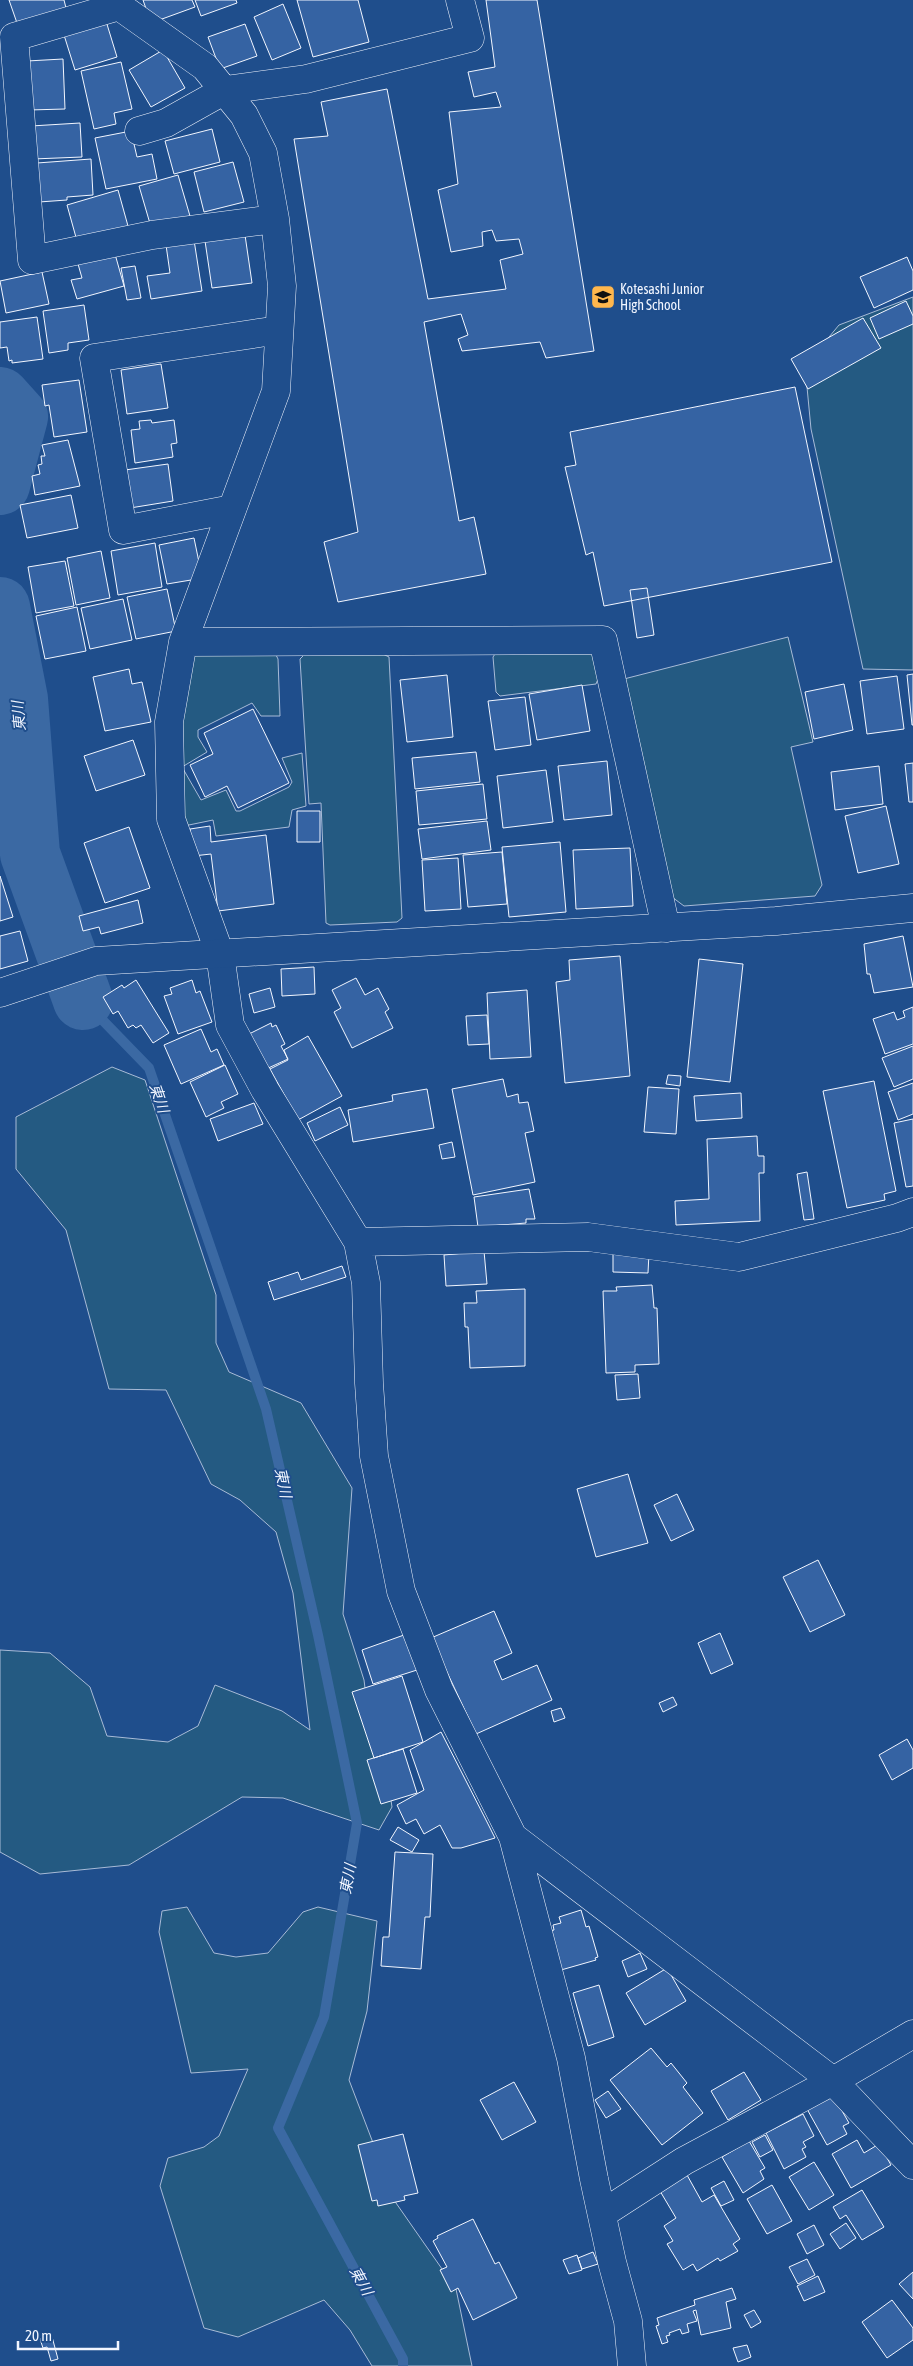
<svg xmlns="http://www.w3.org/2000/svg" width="913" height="2366" font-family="'Asap Condensed','Noto Sans JP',sans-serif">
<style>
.green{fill:#245a82;stroke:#a8bbd7}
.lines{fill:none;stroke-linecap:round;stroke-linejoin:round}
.stream{stroke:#3b69a3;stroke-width:10}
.river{stroke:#3b69a3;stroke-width:60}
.building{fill:#3563a3;stroke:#f2f6ff}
.street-casing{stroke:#f2f6ff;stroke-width:29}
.secondary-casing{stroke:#f2f6ff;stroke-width:29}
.street{stroke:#1f4e8c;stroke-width:28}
.secondary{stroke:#1f4e8c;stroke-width:28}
.labels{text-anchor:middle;stroke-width:4;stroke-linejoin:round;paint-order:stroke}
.poi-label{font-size:14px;fill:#f2f6ff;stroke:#1f4e8c;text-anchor:start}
.water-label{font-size:15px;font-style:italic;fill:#f2f6ff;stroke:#1f4e8c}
</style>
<rect width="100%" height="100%" fill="#1f4e8c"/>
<path class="green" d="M913,297v373l-50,-1 -52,-240 -6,-63 34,-41z
M788,637l25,105 -22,5 31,138 -7,11 -131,10 -12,-9 -52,-217z
M497,651l96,2 5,26 -2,5 -96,12 -4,-4 -3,-35z
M195,652l80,1 3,6 2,57h-19l-9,-13 -54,27v7l9,15 -25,15 19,33 25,-10 10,21h4l49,-24 3,-5 -10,-24 20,-5 4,53 -14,4 -3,17 -73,9 -3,-16 -29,6 -8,-101z
M305,654h78l6,3 13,261 -5,4 -67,3 -4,-2 -5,-120 -12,1 -9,-145z
M112,1067l33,13 71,215v48l13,29 72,31 51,85 -9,126 21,66 5,40 18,54 5,33 -13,23 -96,-32 -41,-1 -113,68 -89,9 -40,-22v-202l50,3 40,34 17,49 61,6 30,-16 17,-41 67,26 28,19 -17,-137 -17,-61 -36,-32 -29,-16 -45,-94 -57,-1 -43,-159 -50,-61v-52z
M187,1907l27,46 22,4 32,-4 35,-41 15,-5 59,14 -10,90 -18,69 47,123 60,86 16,77h-100l-22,-36 -26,-30 -86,37 -34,-9 -44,-142 8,-28 36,-11 15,-11 29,-67 -57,4 -32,-141 3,-21z"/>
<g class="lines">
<path class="stream" d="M83,1000l66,68 117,341 52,226 39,188 -33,194 -46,111 125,231v7"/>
<path class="river" d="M0,397l18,20 -18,68
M0,607l18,92 12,155 53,146"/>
</g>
<path class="building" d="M9,0h55l2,8 -49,15z
M143,0h49l3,7 -44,16z
M195,0h41l1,3 -36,13z
M297,0h61l11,42 -56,15z
M486,0h51l57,351 -48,7 -6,-16 -78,9 -4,-12 10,-4 -7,-21 -37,8 35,199 15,-4 12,57 -148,28 -14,-60 34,-10 -64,-393 34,-3 -7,-34 66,-13 41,210 78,-10 -6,-29 23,-6 -4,-15 -23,2 -4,-11 -10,2 1,14 -32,6 -13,-62 20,-6 -9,-72 52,-5 -5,-15 -22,5 -6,-25 27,-5z
M283,4l18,44 -29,12 -18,-43z
M106,21l11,36 -42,13 -11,-35z
M245,24l12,32 -37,13 -12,-32z
M163,50l22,38 -34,19 -22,-37z
M63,59l2,50 -36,1 -2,-49z
M121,62l11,47 -18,4 2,11 -22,5 -13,-58z
M80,123l2,34 -49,2 -2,-33z
M212,129l8,33 -46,12 -9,-33z
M131,131l6,26 15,-3 5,25 -51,10 -11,-51z
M91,159l2,36 -26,2v3l-28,2 -2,-39z
M233,162l11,40 -40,10 -10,-40z
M178,175l12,41 -39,11 -12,-41z
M118,190l10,36 -51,15 -10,-36z
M245,235l7,48 -40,5 -7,-47z
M194,240l8,51 -51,8 -4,-23 23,-3 -4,-28z
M115,254l9,32 -47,13 -6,-19 11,-2 -4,-14z
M907,257l6,14v19l-39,18 -14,-31z
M135,266l6,32 -14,2 -6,-32z
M42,272l7,32 -43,9 -6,-32z
M906,301l7,15v8l-34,15 -9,-21z
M84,305l5,35 -21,3v7l-19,3 -6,-42z
M37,317l6,42 -31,4v-3l-3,1 -2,-14 -7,1v-26z
M863,318l18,30 -73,41 -17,-30z
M161,364l7,44 -41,6 -6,-44z
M79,380l8,52 -33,5 -5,-32 -4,1 -3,-21z
M795,387l37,175 -228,44 -11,-54 -7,3 -21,-88 11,-2 -6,-33z
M151,420l1,3 22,-3 3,23 -6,1 2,13 -38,6 -4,-33 9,-1 -1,-8z
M68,440l12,46 -45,9 -3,-19 8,-2 -2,-9 4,-1 -1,-8h4l-3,-11z
M168,464l5,37 -43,7 -5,-38z
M71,495l7,33 -51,10 -7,-33z
M194,538l7,34 -4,7 -30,5 -8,-39z
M155,543l7,44 -44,8 -7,-44z
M101,551l9,47 -34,7 -9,-47z
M65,561l9,45 -38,7 -8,-46z
M647,588l7,47 -17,3 -7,-48z
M167,589l9,42 -40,8 -9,-42z
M123,599l9,41 -42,9 -9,-41z
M77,607l9,44 -41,8 -9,-43z
M129,669l3,15 10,-2 9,40 -46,9 -12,-54z
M913,674v51h-1l-5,-50z
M447,675l6,62 -46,5 -7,-62z
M897,676l7,53 -37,5 -7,-53z
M844,684l9,46 -39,9 -9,-47z
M582,685l8,46 -53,9 -8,-46z
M525,697l6,48 -36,5 -7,-49z
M253,709l36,74 -51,25 -11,-22 -22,11 -15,-32 23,-11 -9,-21z
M133,740l12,35 -49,16 -12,-35z
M476,752l4,30 -65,7 -3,-31z
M607,761l5,54 -48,5 -6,-54z
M913,763v39h-4l-4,-38z
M879,766l4,38 -48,6 -4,-38z
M546,770l7,52 -50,6 -6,-52z
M483,784l4,35 -68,6 -3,-34z
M886,806l13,58 -41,9 -13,-57z
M297,811h23v31h-23z
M487,821l4,29 -69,9 -4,-30z
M210,826l1,16 55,-7 8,69 -56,7 -7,-57 -18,2 -3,-27z
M129,827l21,61 -45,15 -21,-60z
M560,842l6,70 -57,5 -7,-70z
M630,848l3,58 -57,3 -3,-59z
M502,852l5,52 -39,3 -5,-52z
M458,858l3,51 -36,2 -3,-51z
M0,876l13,41 -13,4z
M138,900l5,23 -42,11 -2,-7 -16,4 -4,-15z
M20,931l8,30 -28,8v-33z
M903,936l10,51 -39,6 -4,-19h-3l-3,-30z
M620,956l10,120 -65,7 -9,-101 14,-2 -1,-20z
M699,959l44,5 -13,118 -43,-5z
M314,967l1,27 -33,2 -1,-27z
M356,978l9,17 13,-7 11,21 -4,3 8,16 -41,20 -18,-36 7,-4 -9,-18z
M136,980l33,53 -16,10 -12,-18 -5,3 -3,-3 -5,3 -10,-17 -5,3 -10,-17 19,-12 2,3z
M192,980l4,13 4,-2 12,31 -34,12 -14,-38 8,-2 -2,-6z
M270,988l5,19 -21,6 -5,-19z
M527,990l4,67 -41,2 -3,-66z
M913,1007v37l-28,10 -12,-35 21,-7 3,8 8,-3 -2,-6z
M487,1015l2,29 -21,1 -2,-29z
M271,1023l1,4 4,-2 9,19 -4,2 7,13 -24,11 -17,-35z
M201,1029l10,23 6,-3 7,16 -43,19 -17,-39z
M308,1036l34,60 -44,24 -28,-51 18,-9 -4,-10z
M913,1046v33l-19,8 -12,-29z
M225,1065l13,29 -17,8 3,6 -18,9 -16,-35z
M668,1075l13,1 -1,10 -14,-2z
M503,1079l4,18 11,-3 1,9 9,-1 6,29 -9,2 10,49 -62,13 -21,-106z
M874,1081l22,110 -12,3 1,6 -38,8 -24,-117z
M913,1083v31l-15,6 -10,-28z
M648,1087l31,2 -3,45 -32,-2z
M427,1089l7,39 -81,14 -5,-32 45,-9 -1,-6z
M741,1093l1,25 -46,3 -2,-25z
M254,1103l9,21 -45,17 -8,-22z
M340,1107l8,18 -33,16 -8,-18z
M913,1119v67l-7,1 -12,-64z
M757,1136l1,20h6v17h-5l1,48 -84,4 -1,-24 34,-2 -2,-60z
M452,1142l3,15 -13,2 -3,-14z
M807,1172l7,47 -10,1 -7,-46z
M529,1189l6,30h-9v4l-48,4 -4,-30z
M484,1251l3,33 -41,2 -2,-31z
M613,1251l36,2 -1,20 -35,-1z
M342,1266l4,11 -72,23 -6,-18 30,-10 3,8z
M652,1285l2,23h3l2,56 -24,1v7l-29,1 -3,-82h14l-1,-4z
M525,1289v77l-55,2 -2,-41h-3l-1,-24h13l-1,-12z
M638,1374l2,24 -23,2 -2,-25z
M628,1474l20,69 -52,14 -19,-68z
M677,1494l17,36 -23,11 -17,-36z
M818,1560l27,55 -35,17 -27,-55z
M494,1611l18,42 -18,8 8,19 35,-15 15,35 -76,34 -45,-96z
M720,1633l13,31 -22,10 -13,-31z
M404,1635l13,35 -44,14 -11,-34z
M402,1676l21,66 -49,16 -22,-66z
M673,1697l4,8 -14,7 -4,-9z
M561,1708l4,10 -11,4 -3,-11z
M441,1732l45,88 9,18 -34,10h-9l-12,-23 -16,9 -8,-15 -10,5 -9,-19 27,-15 -14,-40z
M907,1739l6,11v18l-21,12 -13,-25z
M403,1749l14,44 -36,11 -14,-44z
M398,1827l21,13 -7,12 -22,-12z
M395,1852l38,2 -3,63h-5l-4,52 -40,-3 2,-29h6z
M581,1910l5,17 3,-1 9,31 -3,1 1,2 -35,10 -12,-39 5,-1 -1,-5 8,-2 -2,-6z
M640,1953l7,16 -19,8 -6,-16z
M667,1968l19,33 -41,24 -19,-32z
M599,1985l15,52 -26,9 -15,-53z
M651,2048l16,19 4,-4 16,20 -4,4 20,26 -41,32 -52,-65z
M744,2072l17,28 -33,20 -17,-29z
M514,2082l22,40 -34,18 -22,-40z
M608,2091l13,18 -15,9 -11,-18z
M833,2095l16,28 -6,3 4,8 -20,11 -20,-36z
M803,2114l11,22 -11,6 3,5 -4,2 4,8 -22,12 -18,-36z
M403,2134l15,59 -14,3 1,4 -27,6 -1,-6 -5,1 -14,-56z
M765,2135l8,15 -13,7 -8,-15z
M857,2140l7,13 15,-9 12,21 -40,23 -19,-34z
M749,2141l16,27 -5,3 4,8 -21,14 -21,-36z
M814,2162l20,33 -25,15 -20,-33z
M687,2175l15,27 12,-7 26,44 -7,5 5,7 -18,10 -2,-3 -21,13 -4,-7 -10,6 -16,-26 6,-3 -9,-15 12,-8 -16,-27z
M724,2181l10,19 -13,6 -10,-18z
M772,2185l20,36 -25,13 -20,-35z
M862,2190l22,37 -22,13 -16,-25 -6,4 -7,-12z
M473,2219l22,45 4,-2 18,36 -44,22 -15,-32 -7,4 -11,-22 7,-3 -14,-26 5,-3 -1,-2z
M846,2223l10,15 -16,11 -10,-15z
M814,2225l10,20 -17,9 -10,-20z
M593,2252l5,12 -16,5 -4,-11z
M577,2255l5,15 -13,4 -6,-14z
M807,2259l8,16 -17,9 -9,-17z
M913,2272v27l-14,-15z
M818,2276l7,16 -21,9 -7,-15z
M732,2288l4,11 -10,3 5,26 -30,7 -5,-25 -3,1 4,10 -10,3 2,8 -7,2 -2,-5 -11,4 1,2 -4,1 2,6 -6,2 -6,-18 3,-1 -2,-7 38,-13 -1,-5z
M892,2300l21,28v12l-26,18 -25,-36z
M754,2310l7,12 -10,6 -7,-13z
M51,2333l7,26 -7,2 -4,-14 -4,1 -3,-9z
M747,2345l4,12 -13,5 -5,-14z"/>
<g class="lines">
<defs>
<path id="street" d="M116,0l3,6 86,61 39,48 19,38 12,66 7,67 -6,105 -93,251 -14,80 2,97 49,135 10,71 35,65 93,152 8,41 3,100 5,73 27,135 38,99 74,147 320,244 80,84
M119,6l-105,31 18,223 120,-25 123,-16
M139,131l27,-8 59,-33 81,-11 164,-41 -10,-38
M232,509l-109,21 -29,-172 185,-28
M183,642l420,-2 63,288
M358,1242l230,-5 151,20 158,-39 16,-6
M513,1837l58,221 23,121 18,83 16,59 4,45
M602,2214l82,-53 149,-80 80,-47"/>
<path id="secondary" d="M0,993l96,-32 680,-40 137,-13"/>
</defs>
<use href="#street" class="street-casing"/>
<use href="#secondary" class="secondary-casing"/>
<use href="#street" class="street"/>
<use href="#secondary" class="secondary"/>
</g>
<defs>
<symbol id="school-square" viewBox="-11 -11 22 22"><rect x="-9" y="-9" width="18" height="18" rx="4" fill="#ffb74d" stroke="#1f4e8c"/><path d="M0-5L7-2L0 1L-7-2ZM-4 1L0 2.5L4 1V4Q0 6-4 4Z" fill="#111"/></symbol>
</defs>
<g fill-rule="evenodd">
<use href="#school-square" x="589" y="283" width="28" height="28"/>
</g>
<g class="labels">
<g class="poi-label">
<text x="620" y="294">Kotesashi Junior<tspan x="620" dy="16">High School</tspan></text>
</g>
<g class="water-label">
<text transform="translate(19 716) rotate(-95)" y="5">東川</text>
<text transform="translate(159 1098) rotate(71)" y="5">東川</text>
<text transform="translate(283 1483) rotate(78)" y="5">東川</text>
<text transform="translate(348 1879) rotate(-80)" y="5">東川</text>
<text transform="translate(361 2281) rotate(61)" y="5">東川</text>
</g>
</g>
<path d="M18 2341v8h100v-8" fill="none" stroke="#f2f6ff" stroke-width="2.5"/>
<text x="25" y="2341" font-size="15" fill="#f2f6ff" stroke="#1f4e8c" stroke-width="4" paint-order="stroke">20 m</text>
</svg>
